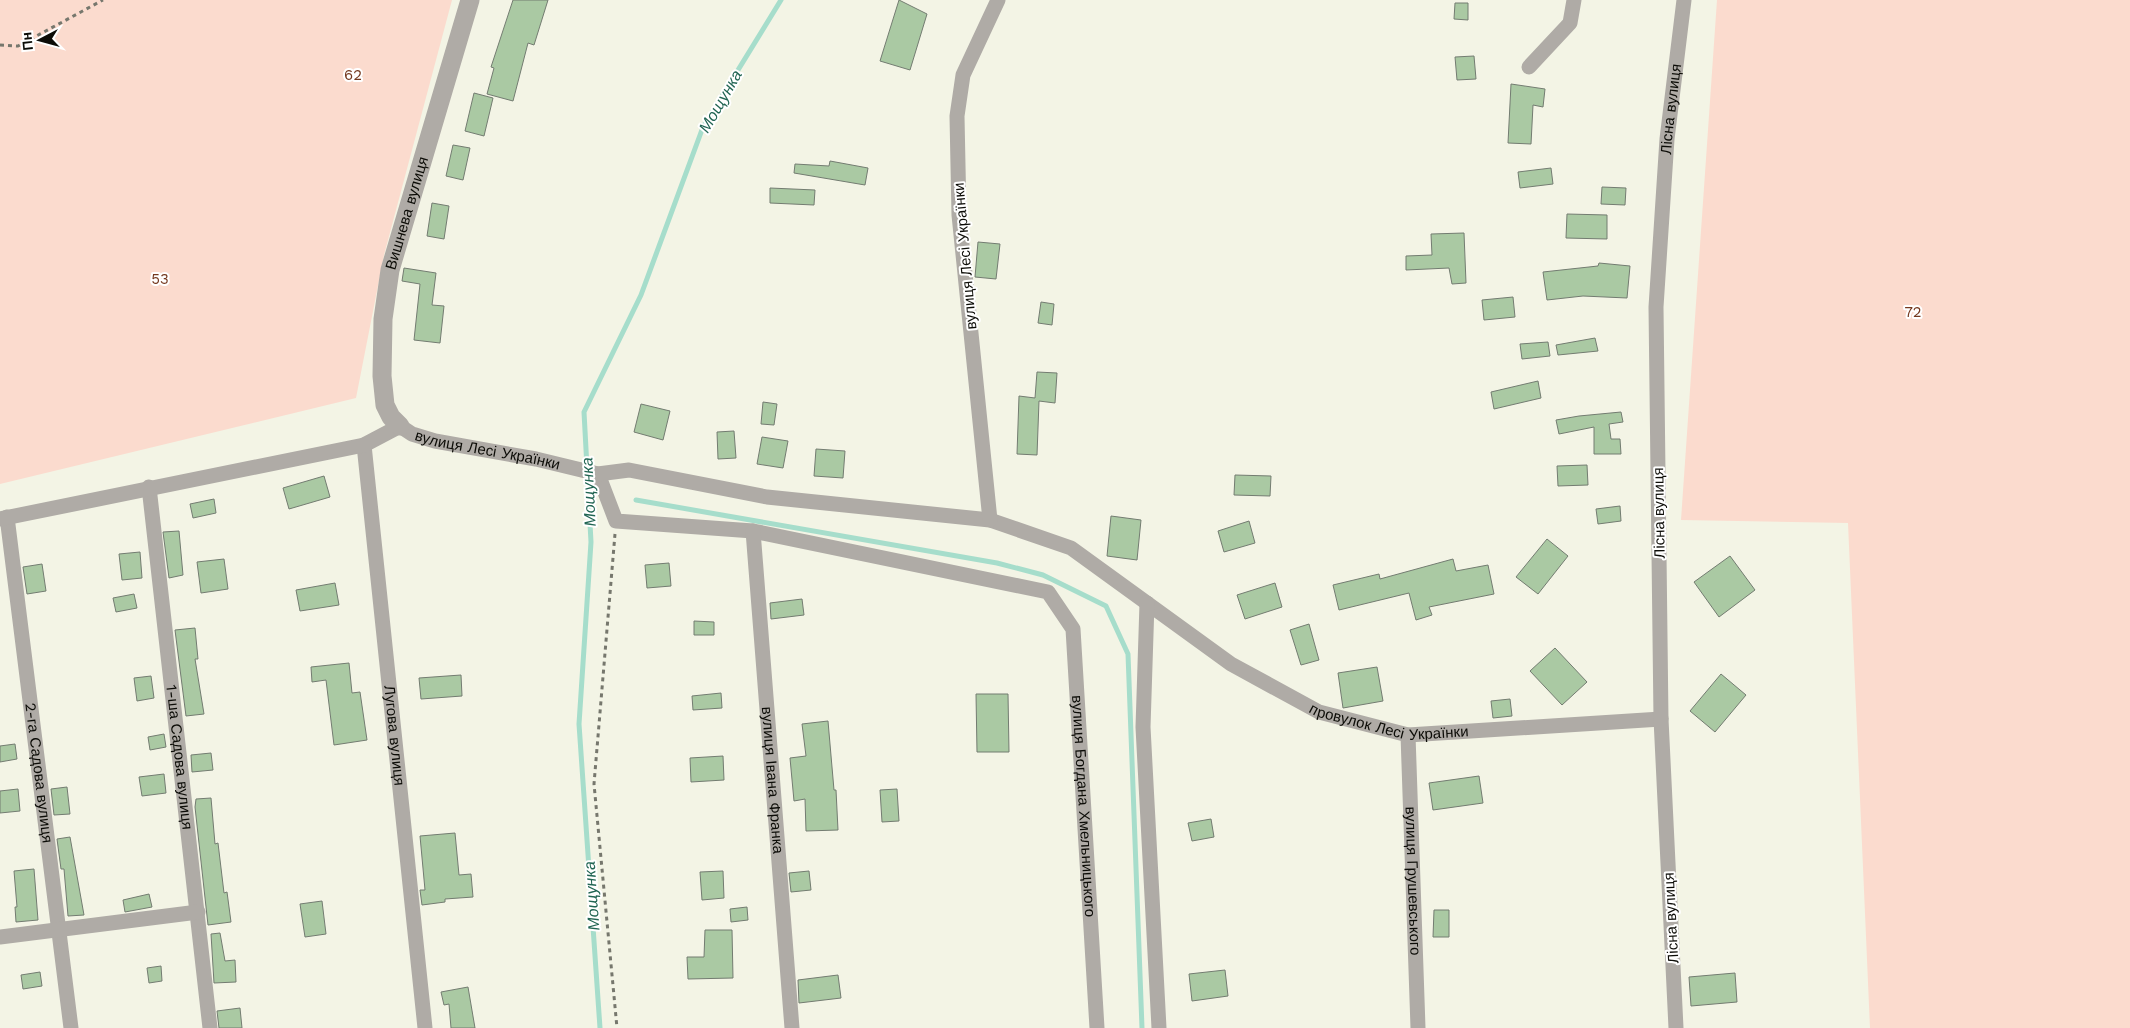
<svg xmlns="http://www.w3.org/2000/svg" width="2130" height="1028" font-family="'Work Sans',sans-serif">
<style>
.green{fill:#fbdbce}
.lines{fill:none;stroke-linecap:round;stroke-linejoin:round}
.stream{stroke:#a6ddcb;stroke-width:5}
.building{fill:#aac9a3;stroke:#737c71}
.path{stroke:#76776d;stroke-width:3;stroke-dasharray:4 4;stroke-linecap:butt}
.minor{stroke:#afaba6;stroke-width:15}
.tertiary{stroke:#afaba6;stroke-width:19}
.labels{text-anchor:middle;stroke-width:4;stroke-linejoin:round;paint-order:stroke}
.park-label{font-size:15px;fill:#74381e;stroke:#fff}
.street-label{font-size:15px;fill:#0c0c07;stroke:#fff}
.water-label{font-size:16px;font-style:italic;fill:#216553;stroke:#fff}
</style>
<rect width="100%" height="100%" fill="#f3f4e5"/>
<path class="green" d="M0,0h452l-68,255 -28,143 -356,86z
M1717,0h413v1028h-260l-22,-505 -167,-3z"/>
<g class="lines">
<path class="stream" d="M636,500l361,63 46,12 63,31 22,48 14,374
M600,1028l-21,-304 12,-182 -7,-130 57,-117 62,-168 78,-127"/>
</g>
<path class="building" d="M513,0h35l-14,45 -6,-2 -15,58 -26,-7 7,-26 -3,-1z
M899,0l28,14 -17,56 -30,-9z
M1455,3h13v17l-14,-1z
M1474,56l2,23 -19,1 -2,-23z
M1511,84l34,5 -2,18 -10,-2 -2,39 -23,-1z
M474,93l19,5 -9,38 -19,-5z
M453,145l17,3 -7,32 -17,-4z
M830,161l38,7 -3,17 -71,-12 1,-9 34,2z
M1551,168l2,16 -33,4 -2,-16z
M1602,187l24,1 -1,17 -24,-1z
M770,188l45,2 -1,15 -44,-2z
M432,203l17,3 -5,33 -17,-3z
M1567,214l40,1v24l-41,-1z
M1464,233l2,50 -14,1 -3,-16 -43,2v-14l26,-1 -1,-21z
M978,242l22,2 -4,35 -21,-2z
M1599,263l31,3 -3,32 -44,-2 -36,4 -4,-28 55,-6z
M404,268l32,5 -4,32 12,1 -4,37 -26,-3 6,-56 -18,-3z
M1513,297l2,20 -31,3 -2,-20z
M1041,302l13,2 -2,21 -14,-2z
M1595,338l3,13 -40,4 -2,-10z
M1548,342l2,14 -28,3 -2,-15z
M1037,372l20,1 -2,30 -16,-2 -2,54 -20,-1 2,-58 16,2z
M1538,381l3,17 -47,11 -3,-17z
M763,402l14,2 -3,21 -13,-1z
M641,404l29,7 -7,29 -29,-8z
M1621,412l2,10 -14,2 2,15h9l1,15h-27v-27l-35,7 -3,-14 23,-4z
M734,431l2,27 -18,1 -1,-27z
M762,437l26,4 -5,27 -26,-4z
M816,449l29,2 -2,27 -29,-2z
M1587,465l1,20 -30,1 -1,-20z
M1235,475l36,1 -1,20 -36,-1z
M324,476l6,21 -41,12 -6,-21z
M214,499l2,14 -23,5 -3,-14z
M1620,506l1,15 -23,3 -2,-15z
M1111,516l30,4 -4,40 -30,-4z
M1249,521l6,22 -31,9 -6,-21z
M179,531l4,44 -14,3 -6,-46z
M1547,539l21,17 -30,38 -22,-17z
M140,552l2,26 -20,2 -3,-26z
M1730,556l25,34 -36,27 -25,-35z
M224,559l4,30 -27,4 -4,-31z
M1453,559l3,12 32,-6 6,29 -65,13 3,8 -16,5 -7,-27 -70,17 -6,-25 46,-11 1,5z
M669,563l2,23 -24,2 -2,-23z
M42,564l4,27 -19,3 -4,-27z
M335,583l4,22 -39,6 -4,-21z
M1275,583l7,24 -37,12 -8,-24z
M134,594l3,14 -21,4 -3,-14z
M802,599l2,16 -33,4 -1,-16z
M694,621l20,1v13h-20z
M1309,624l10,36 -18,5 -11,-35z
M195,628l3,31h-3l9,55 -18,2 -11,-86z
M1555,648l32,34 -25,23 -32,-34z
M349,663l3,30 8,-1 7,48 -33,5 -8,-65 -14,2 -1,-15z
M1377,667l6,34 -40,7 -5,-35z
M1721,674l25,21 -31,37 -25,-21z
M461,675l1,21 -41,3 -2,-21z
M151,676l3,22 -17,3 -3,-23z
M721,693l1,15 -29,2 -1,-14z
M976,694h32l1,58h-32z
M1510,699l2,17 -19,2 -2,-17z
M828,721l6,69h2l2,40 -32,1 -1,-32 -11,2 -4,-43 16,-2 -4,-32z
M164,734l2,13 -16,3 -2,-13z
M15,744l2,15 -17,3v-16z
M211,753l2,17 -21,2 -1,-17z
M723,756l1,24 -33,2 -1,-24z
M164,774l2,19 -24,3 -3,-19z
M1479,776l4,27 -50,7 -4,-27z
M67,787l3,27 -16,1 -3,-26z
M18,789l2,22 -20,2v-22z
M897,789l2,32 -17,1 -2,-32z
M211,798l4,46 3,-1 6,50 3,-1 4,30 -23,3 -13,-118 1,-8z
M1211,819l3,18 -22,4 -4,-18z
M455,833l4,42 12,-1 2,23 -28,2v3l-23,3 -2,-15h5l-5,-54z
M70,837l14,78 -16,1 -4,-47h-3l-4,-30z
M34,869l4,51 -22,2 -1,-15h2l-3,-36z
M723,871l1,27 -22,2 -2,-28z
M809,871l2,19 -20,2 -2,-19z
M149,894l3,13 -27,5 -2,-12z
M322,901l4,33 -21,3 -5,-33z
M747,907l1,13 -17,2 -1,-13z
M1434,910h15v27h-16z
M705,930h27l1,48 -45,1 -1,-22h17z
M220,933l5,28 10,-1 1,22 -22,1 -3,-49z
M161,966l1,15 -13,2 -2,-15z
M1225,970l3,26 -36,5 -3,-27z
M40,972l2,14 -19,3 -2,-14z
M1735,973l2,29 -46,4 -2,-29z
M838,975l3,23 -42,5 -1,-23z
M468,987l7,41h-24l-2,-24 -5,1 -3,-13z
M240,1008l2,20h-23l-2,-17z"/>
<g class="lines">
<path class="path" d="M0,45l18,1 85,-46
M615,534l-21,250 23,244"/>
<g class="minor">
<path d="M1529,67l41,-44 4,-23"/>
<path id="s1" d="M364,445l61,583"/>
<path id="s2" d="M598,474l18,47 137,10 295,61 25,37 24,399"/>
<path id="s3" d="M149,487l61,541"/>
<path id="s4" d="M7,517l64,511"/>
<path id="s5" d="M0,519l364,-74 36,-19 12,8 23,7 101,18 62,15 31,-4 138,27 223,23 81,28 160,116 88,48 89,23 253,-16"/>
<path d="M990,520l-31,-305 -2,-99 6,-41 35,-75"/>
<path id="s6" d="M753,531l39,497"/>
<path d="M1147,603l-4,124 16,301"/>
<path id="s7" d="M1408,735l10,293"/>
<path d="M0,937l198,-25"/>
<path id="s8" d="M1676,1028l-15,-309 -5,-412 11,-168 17,-139"/>
</g>
<path class="tertiary" id="s9" d="M400,426l-9,-9 -6,-12 -3,-29 1,-57 7,-49 80,-270"/>
</g>
<g class="labels">
<g class="park-label">
<text x="353" y="80">62</text>
<text x="160" y="284">53</text>
<text x="1913" y="317">72</text>
</g>
<g class="street-label">
<text dy="5" stroke="none"><textPath href="#s8" startOffset="920">Лісна вулиця</textPath></text>
<text dy="5" stroke="none"><textPath href="#s9" startOffset="221">Вишнева вулиця</textPath></text>
<text transform="translate(965 256) rotate(-95)" y="5">вулиця Лесі Українки</text>
<text dy="5" stroke="none"><textPath href="#s5" startOffset="504">вулиця Лесі Українки</textPath></text>
<text transform="translate(1659 513) rotate(-91)" y="5">Лісна вулиця</text>
<text dy="5" stroke="none"><textPath href="#s5" startOffset="1468">провулок Лесі Українки</textPath></text>
<text dy="5" stroke="none"><textPath href="#s1" startOffset="292">Лугова вулиця</textPath></text>
<text dy="5" stroke="none"><textPath href="#s3" startOffset="272">1-ша Садова вулиця</textPath></text>
<text dy="5" stroke="none"><textPath href="#s4" startOffset="258">2-га Садова вулиця</textPath></text>
<text dy="5" stroke="none"><textPath href="#s6" startOffset="250">вулиця Івана Франка</textPath></text>
<text dy="5" stroke="none"><textPath href="#s2" startOffset="711">вулиця Богдана Хмельницького</textPath></text>
<text dy="5" stroke="none"><textPath href="#s7" startOffset="146">вулиця Грушевського</textPath></text>
<text transform="translate(1671 918) rotate(-93)" y="5">Лісна вулиця</text>
</g>
<g class="water-label">
<text transform="translate(720 101) rotate(-60)" y="6">Мощунка</text>
<text transform="translate(588 492) rotate(-93)" y="6">Мощунка</text>
<text transform="translate(591 896) rotate(-94)" y="6">Мощунка</text>
</g>
</g>
<g transform="translate(40 40) rotate(264)" stroke="#ffffff" stroke-width="4" paint-order="stroke">
<path d="M0-4L9 19L0 12L-9 19Z" fill="#0c0c07"/>
<text y="-8" font-size="14" font-weight="bold" text-anchor="middle" fill="#0c0c07">Пн</text>
</g>
</svg>
